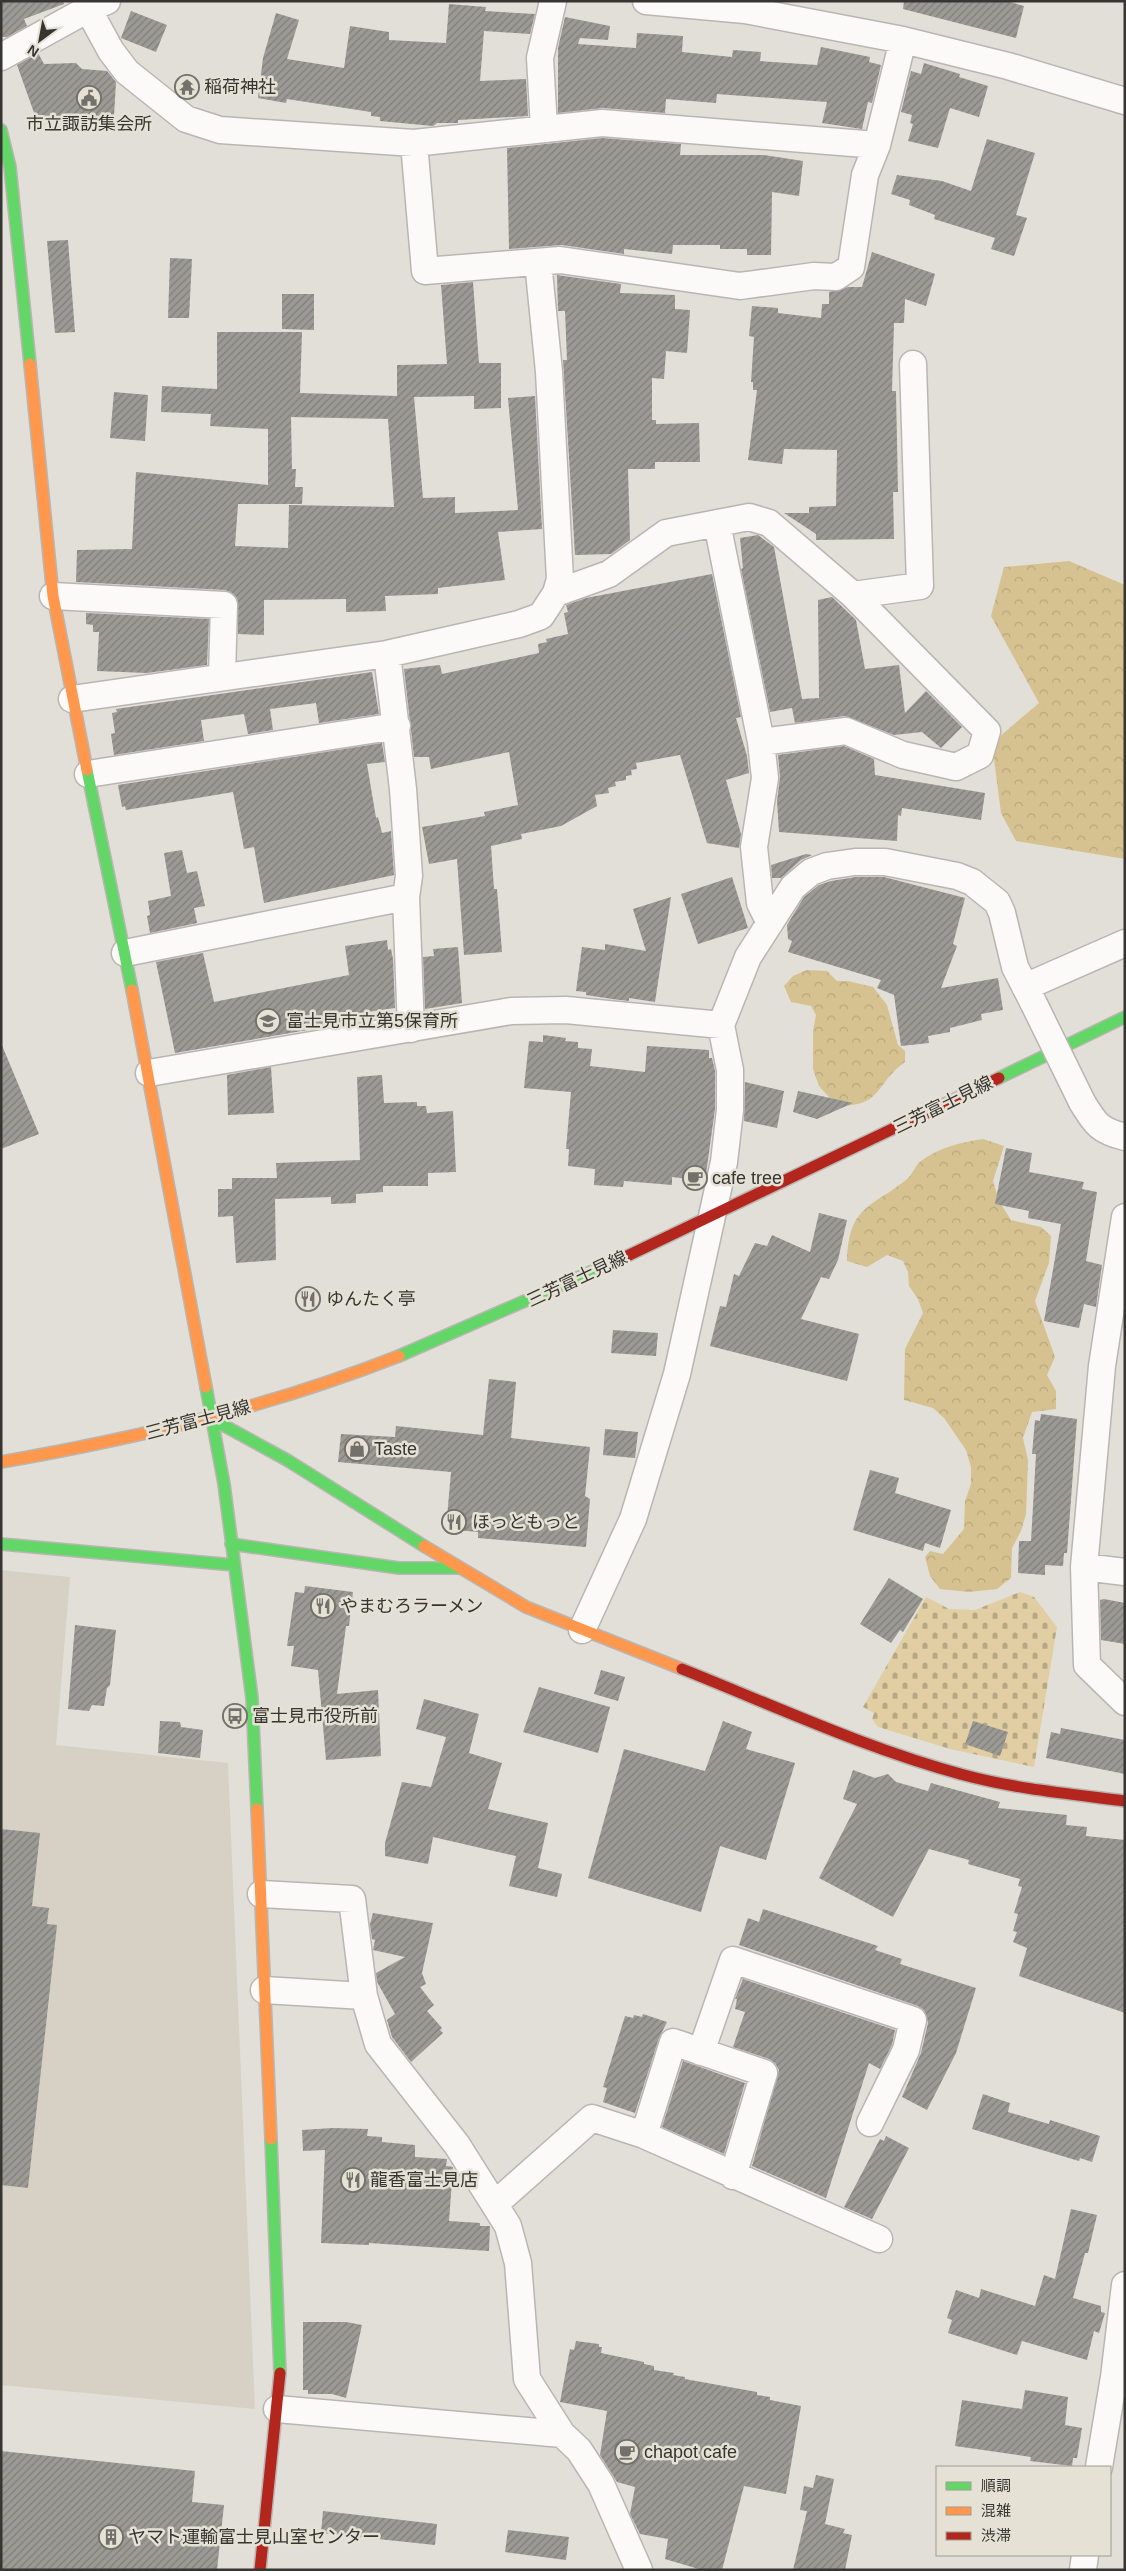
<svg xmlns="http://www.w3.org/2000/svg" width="1126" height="2571" font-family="Arial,'Noto Sans JP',sans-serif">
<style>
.built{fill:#d7d1c5}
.forest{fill:url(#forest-crowns)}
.cemetery{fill:url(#cemetery-stones)}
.building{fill:url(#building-hatch);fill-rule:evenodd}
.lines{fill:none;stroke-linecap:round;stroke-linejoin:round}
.street-casing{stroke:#b9b6b2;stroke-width:29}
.fast-casing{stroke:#b9b6b2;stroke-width:14}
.slow-casing{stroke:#b9b6b2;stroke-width:14}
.jam-casing{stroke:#b9b6b2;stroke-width:14}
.street{stroke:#fbfaf9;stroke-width:26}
.fast{stroke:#63d668;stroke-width:11}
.slow{stroke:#ff974d;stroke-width:11}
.jam{stroke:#b3261e;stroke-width:11}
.street-bridge-casing{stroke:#b9b6b2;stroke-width:29;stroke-linecap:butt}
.street-bridge{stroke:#fbfaf9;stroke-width:26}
.labels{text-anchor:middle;stroke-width:5;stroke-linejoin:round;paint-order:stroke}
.poi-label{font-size:18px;fill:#373531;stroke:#e5e1d5;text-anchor:start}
.street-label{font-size:18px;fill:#373531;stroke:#e5e1d5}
</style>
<defs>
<pattern id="forest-crowns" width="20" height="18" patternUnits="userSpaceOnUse" patternTransform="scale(1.25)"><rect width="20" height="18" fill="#d6c290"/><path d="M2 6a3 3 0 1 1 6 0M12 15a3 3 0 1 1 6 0" fill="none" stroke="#b8a77d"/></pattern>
<pattern id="cemetery-stones" width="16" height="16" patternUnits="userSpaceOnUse" patternTransform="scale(1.25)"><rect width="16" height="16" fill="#e1cea2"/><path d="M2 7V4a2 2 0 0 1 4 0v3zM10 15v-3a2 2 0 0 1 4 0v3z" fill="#b7a885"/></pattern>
<pattern id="building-hatch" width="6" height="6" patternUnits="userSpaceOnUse" patternTransform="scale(1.25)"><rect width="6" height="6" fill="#9c9a95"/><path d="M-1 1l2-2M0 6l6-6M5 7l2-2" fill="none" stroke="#807e7a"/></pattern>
</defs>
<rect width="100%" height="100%" fill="#e2dfd8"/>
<path class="built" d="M1,1570l69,7 -14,168 172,18 27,646 -254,-24z"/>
<path class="forest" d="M1069,561l56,24v274l-109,-18 -15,-28 -9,-70 47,-40 -48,-87 13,-49z
M807,970l20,1 10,10h11l25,6 14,18 11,40 7,6v11c-30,21 -23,47 -69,43l-17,-19 -6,-17v-38l3,-16 -5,-9 -20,-4 -7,-16 9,-10z
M983,1139l21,7 -11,35 6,20 12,19 30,7 10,9 -2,27 -14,38 20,56 -8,18 9,16v18l-24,3 -9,26 5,22 -2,54 -5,17 -9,17 -1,30 -14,11 -28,3 -29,-3 -10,-13 -5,-19 5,-6 13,3 21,-25 1,-28 6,-17v-17l-5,-17 -22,-32 -11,-10 -29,-8 1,-51 18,-36 -5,-14 -9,-13 -1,-14 -5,-11 -16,-6 -20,12 -20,-6c2,-56 23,-52 60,-82 6,-5 8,-14 14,-18 17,-13 41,-19 62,-22z"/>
<path class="cemetery" d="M1020,1592l14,5 23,30 -23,140 -84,-18 -72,-22 -6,-8 2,-6 -11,-6 63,-110 23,12 26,1z"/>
<path class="building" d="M1,1h62l1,3 -40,15 3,7 -20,11h-6z
M904,1h103l17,5 -8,32 -113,-29z
M449,4l37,3 -1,4 50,3 -5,20 -46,-3 -4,50 46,-2 2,37 -70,4v3h-21l-4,3 -53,-5v-4l-9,-1v-4l-84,-13 -1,4 -28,-5 5,-40 13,-45 23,7 -12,39 57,9 6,-42 39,6v8l57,3z
M131,11l36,14 -11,27 -35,-14z
M565,17l45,9 -2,14 -28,-2 -2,6 58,4 1,-15 46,3 -1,16 50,5 1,-7 28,2 -1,9 57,4 4,-18 49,10 -1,5 12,3 -9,38 -4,-1 -6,27 -40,-6 5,-21 -110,-8 -1,9 -50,-4 -1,14 -62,-5 -45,5v-65z
M38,53l6,11 32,-1 6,6 25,2 9,11 -2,34 -3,1 -1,8 -58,-4 -2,-4 -13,4 -20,-56z
M924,63l36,11 -1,3 29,9 -9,31 -29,-9 -12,40 -30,-7 5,-17 -3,-1 2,-8 -11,-3 10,-41 10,3z
M602,138l79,6 -1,11h84l39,6 -4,35 -27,-4 -1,63h-24v-6h-27v-4h-47l-1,9 -48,-5v5l-62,-9 -53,4 -2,-101z
M987,139l48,14 -19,62 11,3 -13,38 -23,-7 4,-11 -61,-19 1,-4 -26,-10 1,-5 -19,-6 6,-19 45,6 29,10z
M68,240l7,92 -20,1 -8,-92z
M872,252l63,22 -9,32 -21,-7 -1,24h-10l-2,68h4l2,101h-5l1,47 -78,1v-6l-32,-21h25v-6l27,-1 1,-56 -53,-1 -2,15 -34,-4 9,-70h-4v-8h-2l3,-45 -5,-1 3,-30 26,2v5l43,5 1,-14h7v-12l19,-5h14z
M170,258l22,1 -3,59h-21z
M557,275l64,9 -1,9 55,2v14l15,1 -3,43 -21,-2 -2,28 -12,-1v42h4v4l43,-1 1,39h-45v7h-27l2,71 -19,14 -36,1 -12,-195h4l-2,-49h-7z
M473,282l6,81h22v45l-27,1v-13l-60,1 9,101 32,-1v16l63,-3 -10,-112 27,-2 7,133 -44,3 7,48 -67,8v6l-53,2 1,15 -40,1v-13l-82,1v35l-26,-1 -1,-36 -5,-5 -7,-3 -149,-8 1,-32 55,-1 4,-77 132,13v-56l-58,-3 1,-12 -50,-2 1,-26 55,3v-57h85l-2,61 97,3v-31l50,-1 -6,-79zM291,417l97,2 6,88 -105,-2 -1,43 -53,-2 3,-42h64l1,-17h-8l1,-18h-4z
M282,294h32v36l-32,-1z
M114,392l34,3 -3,46 -35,-3z
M758,535l16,12 28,152 17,-1 -1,-98 14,-3 24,23 9,49 34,-4 6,48 21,-22 36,36 -21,21 -19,-16 -28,3 -49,-19 -50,7 -3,-15 -22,4 -29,-143 2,-1 -3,-30z
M712,574l29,143 -5,1 11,38 2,17 -23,7 15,54 -2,14 -32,-5 -27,-88 -44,8 1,6 -6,1 1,5 -6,1v4l-11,2 1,4 -8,2 1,5 -14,2 2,11 -36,20 -40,8 1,5 -31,7 3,43h3l5,63 -38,3 -7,-96 -28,5 -7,-37 63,-11 -1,-4 34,-7 -9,-53 -78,17 -2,-12h-15l-10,-88 36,-4 2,9 97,-21 -1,-9 9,-2 -1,-3 22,-5 -4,-21 4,-1 -2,-7 20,-7z
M86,613l123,6 -2,46 -60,8 -50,-2 2,-39h-6v-7l-7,-1z
M372,672l7,42 -60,9 -3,-20 -46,6 3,21 -25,4 -4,-20 -43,6 3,21 -90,14 -3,-21 4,-1 -3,-20 5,-1 -1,-3z
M382,743l3,19 -18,2 9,54 2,-1 4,16 9,-2 3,44 -130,28 -10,-56 -10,2 -11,-57 -107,18 -1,-4 -3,1 -4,-22z
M844,746l30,13 1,16 110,18 -4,27 -79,-12 -1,8 -3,-1 -1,26 -118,-9 -2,-31 3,-24 -2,-22z
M182,850l5,23 10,-2 8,35 -11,2 3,15 -47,10 -3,-17 3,-1 -2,-14 23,-5 -7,-43z
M806,854l6,1 -11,5 -20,18h-9l-1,-13z
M732,877l16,51 -50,16 -17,-50z
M856,877h28l81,21 -12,46 4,2 -16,42 57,-10 5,32 -22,4 1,6 -32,8v4l-22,4 1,7 -28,3 -7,-51 -17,-7 4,-8 -93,-28 4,-11 -4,-2 -1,-14 17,-28 15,-12 12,-4z
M671,897l-16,105 -26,-4v3l-17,-2 -26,-4v-3l-10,-1 6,-44 23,3v-6l41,7 -13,-42z
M387,940l1,10 3,-1 2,10 2,49 -55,8 2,8 -167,29 -19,-91 47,-9 11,49 135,-27 -4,-29z
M458,947l4,56 -37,6 -2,-52 11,-1 -1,-7z
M543,1035l23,3 -1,3 13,1v6l14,1 -2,17 55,6 2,-26 62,4v8h3l3,13v38l-9,65 -9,6 -25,-3v8l-48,-4 -1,6 -29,-2 1,-16 -27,-3 1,-17h-3l5,-57 -47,-4 5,-47 14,1z
M1,1043l38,91 -38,15z
M271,1067l3,46 -46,2 -1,-40z
M382,1075l2,28 33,-1v4h9l1,7 26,-2 3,61 -28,1v13h-45v6l-27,2v9l-25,1v-7l-56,2 1,61 -40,3 -3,-47 -15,1v-28h14v-11h45l-1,-15 84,-3 -3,-83z
M745,1082l39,9 -7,37 -33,-7z
M798,1091l55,12 -36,16 -24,-7z
M1006,1148l26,5 -3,19 55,10 -2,7 15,3 -11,69 16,4 -6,42 -12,-3 -5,24 -35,-7 17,-97 -33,-6 1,-7 -34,-7z
M819,1213l28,7 -9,40 -9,19 -8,-2 -20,42 58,15 -12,47 -137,-35 10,-40 6,1 8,-33 5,2 16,-33 12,3 5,-11 38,17z
M613,1330l45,3 -2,23 -45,-3z
M489,1379l27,3 -5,56 79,9 -5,49 5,3 -4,48 -108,-9v-6l-32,-3 5,-57 -113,-10 3,-28 54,3 1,-11 87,9z
M1041,1414l36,5 -10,134h-3l-1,13 -18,-1v10l-27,-2 1,-32h12l5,-87h-4l3,-34 5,1z
M605,1429l33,3 -3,26 -32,-3z
M870,1470l29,8 -4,15 56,17 -11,38 -15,-5 -2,8 -70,-21z
M889,1578l34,21 -20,33 -3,-2 -9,13 -31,-19z
M305,1586l48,6 -4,34h-3l-9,68 41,-4 3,66 -55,4 -8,-90 -27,-4 3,-20h-7l8,-54 9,1z
M1104,1599l21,4v41l-24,-4 -1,-40z
M75,1625l41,5 -6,55 -3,3 -3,18 -12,-1 -3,6 -21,-2z
M601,1670l24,7 -7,24 -24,-7z
M539,1687l71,20 -12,46 -75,-21z
M424,1699l55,15 -10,39 33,10 -14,46 60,14 -10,45 24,6 -5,23 -48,-11 7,-30 -83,-19 -5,27 -43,-8v-13l17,-61 29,5 15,-50 -30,-8z
M160,1721l20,1 1,5 22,3 -3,28 -42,-5z
M723,1721l29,11 -6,17 49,14 -29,97 -46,-14 -19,66 -113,-34 36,-129 81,22z
M973,1721l35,11 -8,24 -35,-12z
M1061,1728l64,12v34l-79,-16 5,-26 9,2z
M853,1770l22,8 13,-4 8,8 32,9 3,-8 69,19 -2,6 69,7 -1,10 21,2 -1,9 39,4v173l-106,-37 8,-28 -14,-6 4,-10 -4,-1 5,-17 -4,-1 8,-26 -4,-1 2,-7 -52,-15 1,-4 -40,-11 -36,68 -74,-39 38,-74 -14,-5z
M1,1829l39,4 -8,73 17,2 -2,16 10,1 -29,263 -27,-3z
M763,1909l115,37 -3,4 27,9 -2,5 76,24 -20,65 -29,57 -25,-13 19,-44 7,-30 -4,-13 -6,-4 -179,-61 9,-27 11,4z
M373,1913l60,10 -11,50 4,11 -6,3 14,18 -7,6 15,17 -2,2 3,3 -32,29 -19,-25 -5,-17 8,-6 -18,-32 -1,-9 29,-16 -32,-7 2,-10 -3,-1 -2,-15z
M743,1979l152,51 -3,15 -12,24 -11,-6 -43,135 -74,-32 27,-96 -4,-7 -6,-4 -36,-12 12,-35 -10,-3 2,-10h-2z
M643,2014l24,8 -8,16 -24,75 -32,-11 4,-14 -4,-1 22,-71 8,2 1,-3 8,2z
M683,2061l62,22 -21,71 -62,-27z
M983,2094l27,9 -2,9 41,12 1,-4 50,16 -8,26 -12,-4 -1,3 -107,-32z
M333,2128l35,1 -1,7 15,1v5l33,3v12l32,2 -1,7 7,1 -4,54 31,2v3h10l-1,25 -120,-8v2l-48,-2 4,-93 -22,1 -1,-21z
M886,2136l23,12 -37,71 -28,-12 36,-68 4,2z
M1071,2209l26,6 -9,38h-3l-12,45 28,8v6l4,1 -6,20 -5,-2 -7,29 -65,-19 -5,14 -69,-22 4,-13 -5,-2 9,-28 23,8 2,-9 54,17 9,-31 11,4z
M303,2322h43l16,3 -16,73 -14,-4h-24v-4h-5z
M576,2341l23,3v3h3l-1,6 43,9v2l10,2v4l20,3 -1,2 12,2v2l72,13v3l13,2v3l31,6 -15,88 -42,-8 -22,84h-20l-37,-11 3,-20 -28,-5 -10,-20 5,-27 -18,-5 -17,-27 7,-44 -47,-9 10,-53 4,1z
M1025,2390l43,7 -3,28 17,3 -5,30h-4l-1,8 -42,-5 1,-4 -76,-11 7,-46 60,9z
M1,2451l194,20 -3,31 32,3 -7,65h-216z
M816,2475l18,4 -9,45 20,5 -2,4 9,2 -7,35h-52l14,-59 -7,-1 4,-24 9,2z
M323,2511l114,13 -2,21 -114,-12z
M508,2530l61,7 -3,23 -61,-8z"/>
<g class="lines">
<defs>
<path id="street" d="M646,1l99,9 158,30 105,26 117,35
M88,9l23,42 16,21 59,47 34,11 194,13 188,-20 275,22
M1,57l87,-48 19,-8
M544,128l-4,-70 13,-57
M414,143l11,128 135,-11 180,26 74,-10 22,1 15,-10 14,-92 12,-30 26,-105
M717,523l44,219 4,36 -11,69 6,56 10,20
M556,593l53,-19 57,-41 83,-16 20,6 84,72 134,136 -7,24 -24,12 -53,-12 -57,-24 -85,11
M853,595l67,-9 -7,-222
M53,596l171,9 -2,72
M387,654l16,135 6,87 -3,21 5,132
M72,699l315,-45 132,-30 22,-8 15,-23 4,-14 -11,-207 -11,-110
M88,774l309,-48
M125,953l281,-56
M1025,987l100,-44
M149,1073l362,-62 55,-1 155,15
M1082,1102c13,22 18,29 43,35
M1125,1217l-23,149 -18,201 3,98 38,37
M1084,1567l41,5
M582,1630l51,-111 44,-145 47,-212 6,-52v-40l-9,-45 27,-68 45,-70 18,-15 16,-6 28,-4h30l72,14 15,6 25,20 5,11 13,54 19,37
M261,1894l91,5 12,97
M264,1990l100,6 14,48 79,101 51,81 10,37 9,116 35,55 17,16 22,34 38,86
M701,2052l32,-92 180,60 -7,30 -36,73
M644,2135l29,-93 91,31 -31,103
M495,2204l97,-86 52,17 235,104
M277,2409l285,25
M1099,2467l15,-90 11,-92
M1083,2570l2,-15"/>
<path id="fast" d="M1,130l9,37 20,197
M87,770l45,220
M999,1078l126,-61
M399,1356l224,-98
M206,1387l18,97 28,214 5,111
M212,1419l75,41 137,86
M1,1544l233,21
M231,1544l168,24h60
M271,2139l9,234"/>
<path id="slow" d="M30,364l23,232 34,174
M132,990l74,397
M1,1462c137,-24 268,-55 398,-106
M424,1546l102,61 156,62
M257,1809l14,330"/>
<path id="jam" d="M623,1258l376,-180
M682,1669c93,37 185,80 282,106 52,14 107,19 161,26
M260,2570l20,-197"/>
</defs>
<use href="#street" class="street-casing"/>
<use href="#fast" class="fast-casing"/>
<use href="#slow" class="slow-casing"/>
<use href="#jam" class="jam-casing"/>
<use href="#street" class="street"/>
<use href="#fast" class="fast"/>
<use href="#slow" class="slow"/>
<use href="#jam" class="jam"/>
<defs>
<path id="street-bridge" d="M1034,1004l48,98"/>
</defs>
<use href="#street-bridge" class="street-bridge-casing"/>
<use href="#street-bridge" class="street-bridge"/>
</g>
<defs>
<symbol id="temple-ring" viewBox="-11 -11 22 22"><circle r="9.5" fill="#e5e1d5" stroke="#73706b" stroke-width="1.5"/><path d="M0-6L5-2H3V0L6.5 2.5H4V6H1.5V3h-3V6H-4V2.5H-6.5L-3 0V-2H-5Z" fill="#73706b"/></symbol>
<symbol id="civic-ring" viewBox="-11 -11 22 22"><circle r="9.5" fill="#e5e1d5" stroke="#73706b" stroke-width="1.5"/><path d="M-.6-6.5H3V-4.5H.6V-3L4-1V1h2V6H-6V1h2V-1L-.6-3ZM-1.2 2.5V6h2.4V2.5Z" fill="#73706b"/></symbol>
<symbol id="school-ring" viewBox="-11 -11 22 22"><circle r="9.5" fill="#e5e1d5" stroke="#73706b" stroke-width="1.5"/><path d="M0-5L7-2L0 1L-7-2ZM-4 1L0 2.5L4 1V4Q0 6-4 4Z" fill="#73706b"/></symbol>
<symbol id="cafe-ring" viewBox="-11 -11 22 22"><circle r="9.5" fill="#e5e1d5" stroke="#73706b" stroke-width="1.5"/><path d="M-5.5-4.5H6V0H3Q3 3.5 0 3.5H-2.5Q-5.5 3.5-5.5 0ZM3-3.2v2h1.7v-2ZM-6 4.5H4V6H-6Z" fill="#73706b"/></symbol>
<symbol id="restaurant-ring" viewBox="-11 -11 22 22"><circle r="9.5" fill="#e5e1d5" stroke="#73706b" stroke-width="1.5"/><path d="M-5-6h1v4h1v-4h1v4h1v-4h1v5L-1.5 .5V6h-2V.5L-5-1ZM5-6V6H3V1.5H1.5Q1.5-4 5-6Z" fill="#73706b"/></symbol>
<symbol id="shop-ring" viewBox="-11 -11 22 22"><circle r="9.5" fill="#e5e1d5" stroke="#73706b" stroke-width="1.5"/><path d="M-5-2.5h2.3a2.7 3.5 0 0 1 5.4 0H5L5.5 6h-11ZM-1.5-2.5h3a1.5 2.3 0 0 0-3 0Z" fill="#73706b"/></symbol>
<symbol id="bus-ring" viewBox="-11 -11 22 22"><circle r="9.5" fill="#e5e1d5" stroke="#73706b" stroke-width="1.5"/><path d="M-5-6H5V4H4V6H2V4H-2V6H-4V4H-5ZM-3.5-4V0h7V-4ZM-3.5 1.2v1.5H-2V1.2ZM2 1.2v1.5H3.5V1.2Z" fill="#73706b"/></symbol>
<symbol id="building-ring" viewBox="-11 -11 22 22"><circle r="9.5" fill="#e5e1d5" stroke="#73706b" stroke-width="1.5"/><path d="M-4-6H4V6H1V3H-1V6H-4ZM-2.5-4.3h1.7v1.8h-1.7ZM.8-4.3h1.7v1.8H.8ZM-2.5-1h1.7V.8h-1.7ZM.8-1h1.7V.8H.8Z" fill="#73706b"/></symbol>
</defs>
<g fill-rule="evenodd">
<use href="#temple-ring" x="173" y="73" width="28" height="28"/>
<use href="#civic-ring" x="75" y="84" width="28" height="28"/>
<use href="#school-ring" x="254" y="1007" width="28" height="28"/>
<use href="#cafe-ring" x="681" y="1164" width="28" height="28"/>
<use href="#restaurant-ring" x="294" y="1285" width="28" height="28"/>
<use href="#shop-ring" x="343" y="1435" width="28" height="28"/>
<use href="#restaurant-ring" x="440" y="1508" width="28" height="28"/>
<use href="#restaurant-ring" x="309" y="1592" width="28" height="28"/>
<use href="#bus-ring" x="221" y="1702" width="28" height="28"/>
<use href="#restaurant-ring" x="339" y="2166" width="28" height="28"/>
<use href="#cafe-ring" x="613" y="2438" width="28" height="28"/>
<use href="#building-ring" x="97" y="2523" width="28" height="28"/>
</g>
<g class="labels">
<g class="poi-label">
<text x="204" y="93">稲荷神社</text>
<text x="89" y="130" text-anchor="middle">市立諏訪集会所</text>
<text x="286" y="1027">富士見市立第5保育所</text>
<text x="712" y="1184">cafe tree</text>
<text x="326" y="1305">ゆんたく亭</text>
<text x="374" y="1455">Taste</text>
<text x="472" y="1528">ほっともっと</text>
<text x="340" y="1612">やまむろラーメン</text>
<text x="252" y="1722">富士見市役所前</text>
<text x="370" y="2186">龍香富士見店</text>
<text x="644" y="2458">chapot cafe</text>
<text x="128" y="2543">ヤマト運輸富士見山室センター</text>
</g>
<g class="street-label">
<text transform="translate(943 1105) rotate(-26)" y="6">三芳富士見線</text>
<text transform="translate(577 1279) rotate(-25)" y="6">三芳富士見線</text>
<text transform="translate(198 1420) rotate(-15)" y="6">三芳富士見線</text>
</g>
</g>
<rect width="1126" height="2571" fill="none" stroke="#373531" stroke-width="5"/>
<rect x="936" y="2466" width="175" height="90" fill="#e5e1d5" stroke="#9f9c93"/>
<rect x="946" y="2482" width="25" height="8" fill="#63d668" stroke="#9f9c93"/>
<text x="981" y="2491" font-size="15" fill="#373531">順調</text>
<rect x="946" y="2507" width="25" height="8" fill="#ff974d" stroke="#9f9c93"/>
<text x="981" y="2516" font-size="15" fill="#373531">混雑</text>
<rect x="946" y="2532" width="25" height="8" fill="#b3261e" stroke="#9f9c93"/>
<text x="981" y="2541" font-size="15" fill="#373531">渋滞</text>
<g transform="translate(40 40) rotate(212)" stroke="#e5e1d5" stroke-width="4" paint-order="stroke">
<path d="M0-4L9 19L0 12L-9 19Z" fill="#373531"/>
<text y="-8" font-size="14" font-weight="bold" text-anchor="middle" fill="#373531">N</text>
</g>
</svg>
